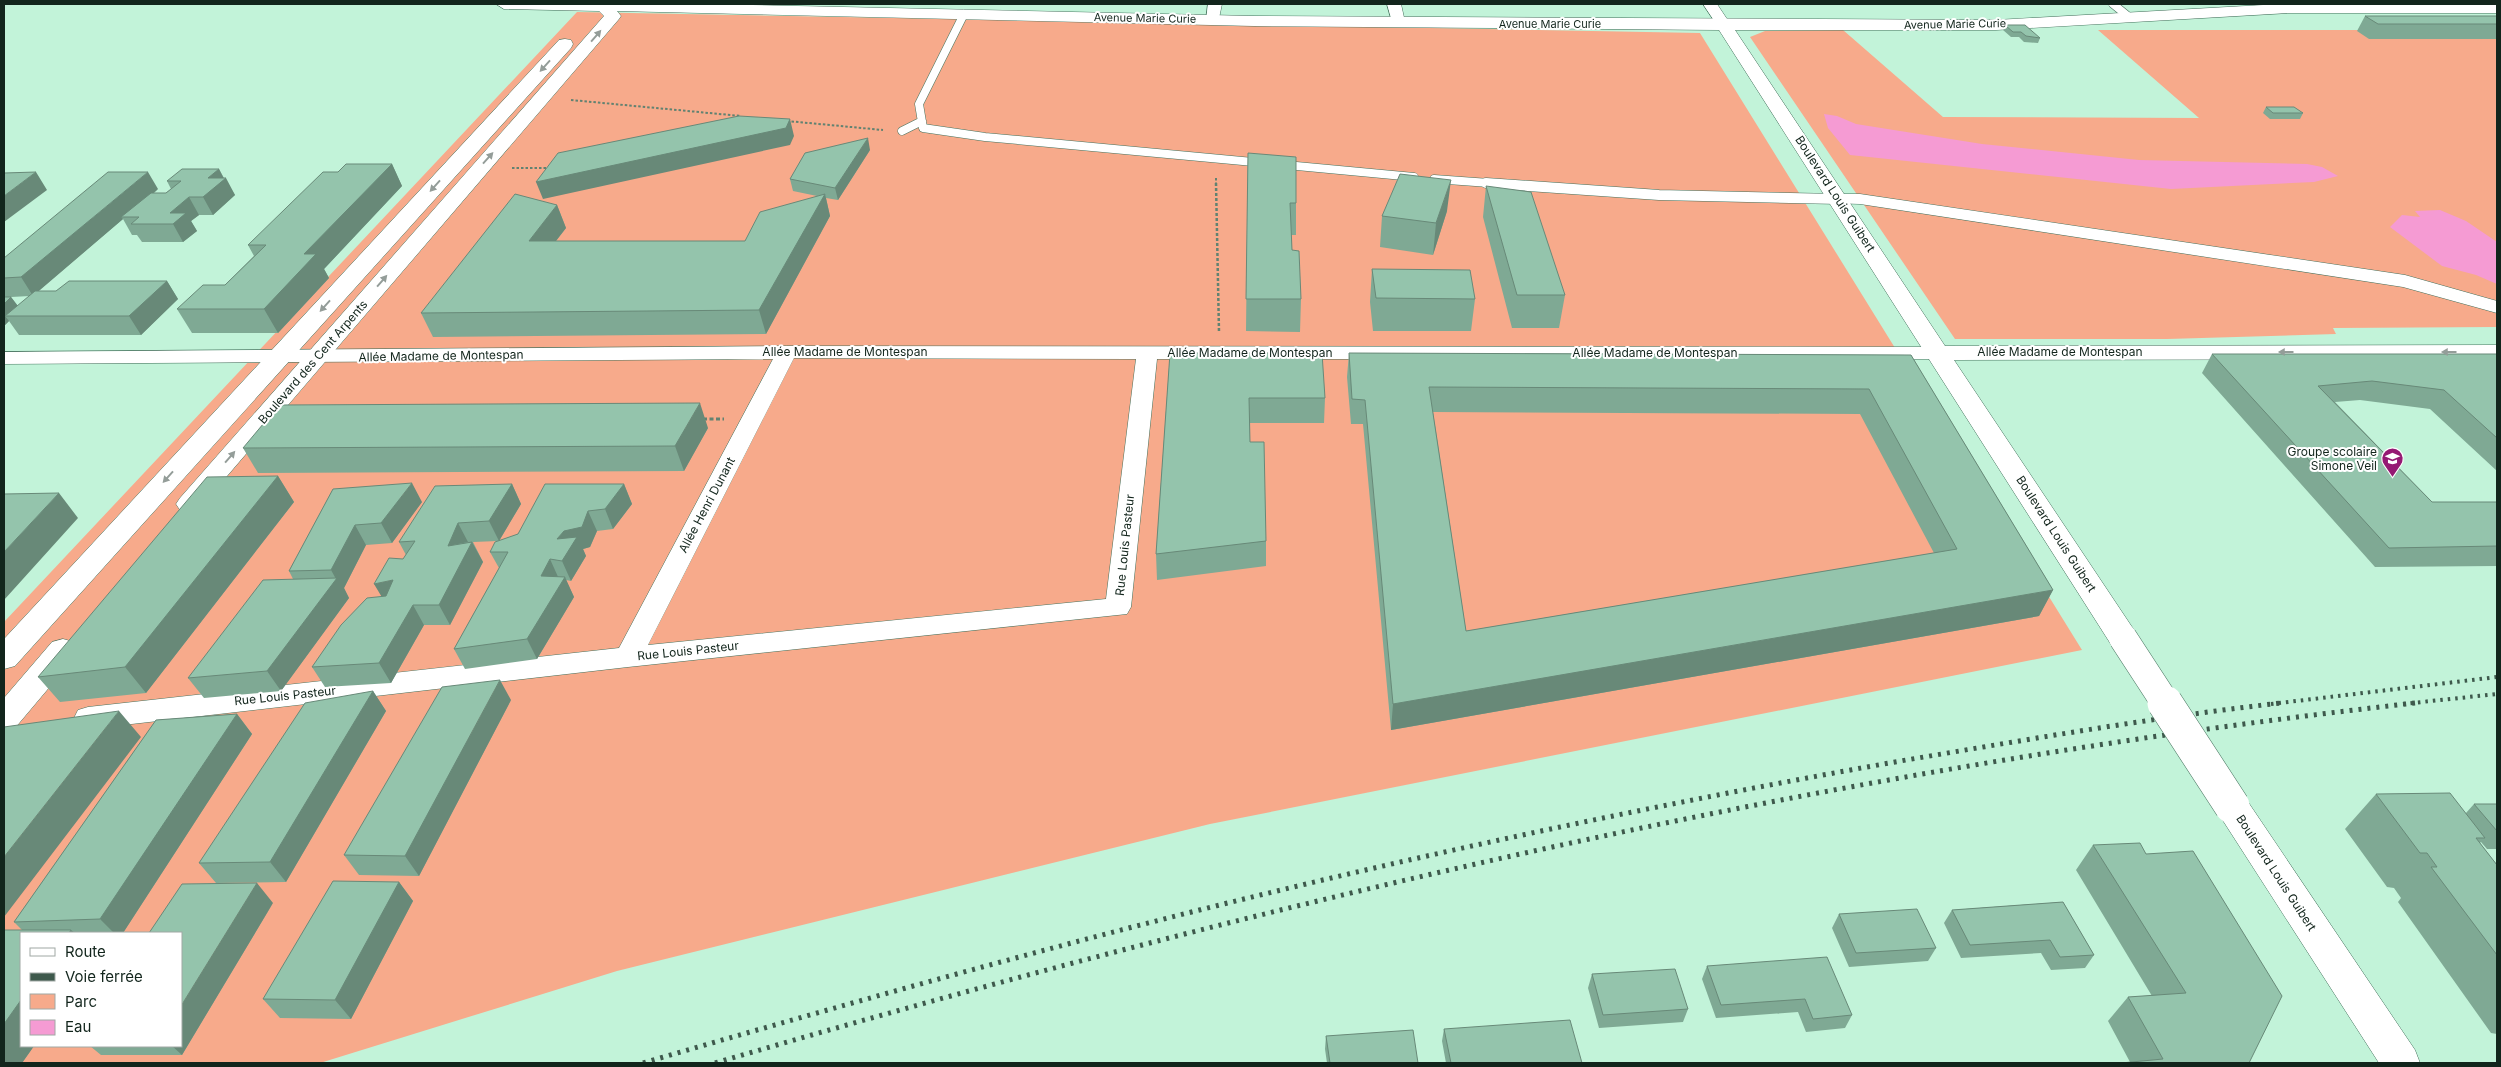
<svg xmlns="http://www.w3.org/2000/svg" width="2501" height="1067" font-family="Inter,sans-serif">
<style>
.green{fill:#f7aa8b;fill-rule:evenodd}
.water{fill:#f59bd3}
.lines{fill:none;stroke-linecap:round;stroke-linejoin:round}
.lane-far1-casing{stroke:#44715c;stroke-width:9}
.lane-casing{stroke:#44715c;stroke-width:11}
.street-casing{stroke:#44715c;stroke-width:1}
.secondary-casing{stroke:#44715c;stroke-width:1}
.path-far2{stroke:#618271;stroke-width:2;stroke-dasharray:2.5 2;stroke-linecap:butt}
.path-far1{stroke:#618271;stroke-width:2.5;stroke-dasharray:3 2;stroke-linecap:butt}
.path{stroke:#618271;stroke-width:3;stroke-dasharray:4 2.5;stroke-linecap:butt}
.lane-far1{stroke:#fff;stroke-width:8}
.lane{stroke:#fff;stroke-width:10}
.street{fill:#fff;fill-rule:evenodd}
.secondary{fill:#fff;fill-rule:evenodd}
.rail-far1{stroke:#3e594c;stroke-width:4;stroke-dasharray:2.5 5;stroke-linecap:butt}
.rail{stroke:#3e594c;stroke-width:5;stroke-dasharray:3 6;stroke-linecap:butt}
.secondary-bridge-far1-casing{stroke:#44715c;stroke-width:29;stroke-linecap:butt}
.secondary-bridge-casing{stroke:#44715c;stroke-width:36;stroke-linecap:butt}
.secondary-bridge-far1{stroke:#fff;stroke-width:28}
.secondary-bridge{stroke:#fff;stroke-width:35}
.wall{fill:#7fa994;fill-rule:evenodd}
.shaded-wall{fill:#688978}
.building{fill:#94c4ac;stroke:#688978;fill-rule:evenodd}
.oneway{fill:#949d99}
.labels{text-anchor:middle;stroke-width:4;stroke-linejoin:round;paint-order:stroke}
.far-street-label{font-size:11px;fill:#12251c;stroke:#fff}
.street-label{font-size:12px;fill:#12251c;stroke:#fff}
.poi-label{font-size:12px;fill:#12251c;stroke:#fff;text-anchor:end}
</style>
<rect width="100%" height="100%" fill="#c2f3d9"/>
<path class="green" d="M577,12l1123,21 382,617 -872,174 -593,147 -297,92h-316v-441zM21,933h160v113h-160z
M1843,30l100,87 256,1 -101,-88h399v297l-164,1 3,6 -169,5h-212l-205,-302 15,-6z"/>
<path class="water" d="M1824,114l13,2 19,8 126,20 157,16 168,4 15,3 16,9 -24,6 -143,7 -321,-34 -22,-27z
M2440,210l26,11 31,21v42l-21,-9 -34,-9 -52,-39 12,-12 18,2 -5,-6z"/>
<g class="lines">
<defs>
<path id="lane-far1" d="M2113,4l16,13
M964,14l-45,90 4,24 62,9 429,40
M902,131l20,-10
M1434,179l69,5"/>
<path id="lane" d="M1486,183l173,12 180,4"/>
<path id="street" d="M1208,4h14l-4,19 -5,1 -7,-4z
M1387,4h14l4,18 -2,3h-10z
M1703,4h14l14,21 -2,3h-10z
M1839,194h21l545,81 92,26v12l-94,-26 -543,-83 -27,-1 -3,-4 3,-4z
M787,346l1152,1 8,1 3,5 -3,5 -8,1h-782l-26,248 -4,7 -499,53 -540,62 -10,-3 -4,-8 4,-8 10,-3 531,-59 154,-289 -769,5v-12zM794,358l342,1 -30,240 -458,46z"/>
<path id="secondary" d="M496,4h208l550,12 742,4 285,-16h216v9h-207l-294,17h-261l210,316 552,-1v14l-543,1 180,270 4,8 -4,8 -11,3 -11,-3 -393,-616 -465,-4 -637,-15 4,5 -2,3 -421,491 -9,3 -9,-3 -4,-6 4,-6 424,-482 -5,-5 -95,-2z
M565,39l6,1 2,4 -2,4 -556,618 -11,3v-30l555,-599z
M63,639l11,3 4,8 -4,8 -59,70 -11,3v-33l48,-56z
M2232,792l12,4 171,254 5,13h-41l-159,-247 -5,-10 5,-10z"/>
</defs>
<use href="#lane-far1" class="lane-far1-casing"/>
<use href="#lane" class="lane-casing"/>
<use href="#street" class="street-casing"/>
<use href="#secondary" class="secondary-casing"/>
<path class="path-far2" d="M571,100l170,16
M787,121l96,9
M512,168h38
M1216,178v6"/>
<path class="path-far1" d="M1216,183l3,149"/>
<path class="path" d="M703,419h21"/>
<use href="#lane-far1" class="lane-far1"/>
<use href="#lane" class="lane"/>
<use href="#street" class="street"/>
<use href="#secondary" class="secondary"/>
<path class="rail-far1" d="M2271,704l226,-27
M2403,704l94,-10"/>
<path class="rail" d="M643,1063c151,-44 303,-87 455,-127 267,-70 537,-128 808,-176 125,-21 250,-43 375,-57
M715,1063c556,-163 1124,-296 1700,-360"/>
<defs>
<path id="secondary-bridge-far1" d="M2123,638l43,66"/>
<path id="secondary-bridge" d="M2165,703l67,103"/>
</defs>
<use href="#secondary-bridge-far1" class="secondary-bridge-far1-casing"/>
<use href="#secondary-bridge" class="secondary-bridge-casing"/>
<use href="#secondary-bridge-far1" class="secondary-bridge-far1"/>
<use href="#secondary-bridge" class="secondary-bridge"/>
</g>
<path class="wall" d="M2365,16h132v23h-128l-12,-8z
M2005,25l35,13 -2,5 -14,-1 -5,-5h-8l-8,-7z
M2266,107l37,6 -3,6h-30l-7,-6z
M870,150l-32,50 -12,-2 4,18 -64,118 -333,3 -12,-24 136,-108 9,23 -10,13h189l72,-45 -24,-5 -3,-12z
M1248,153l48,50v32h-5l1,15 9,49 -1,33 -54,-1z
M392,164l10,22 -78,83 5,9 -51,55h-86l-15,-24 48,-24 29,-29 -6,-11 90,-73z
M219,169l5,9 11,17 -22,20h-14l-8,6 6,10 -14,11h-41l-5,-7h-5l-9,-16 -85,72h18l111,-10 11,18 -37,36h-122l-10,-14 -5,5v-68l154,-69 -4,4h12l5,-4 -4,-8zM30,296l-12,10 -7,-9z
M1486,186l79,109 -6,33h-47l-29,-111z
M1447,211l-14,44 -53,-8 2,-31z
M1372,269l103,30 -4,32h-98l-3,-29z
M1170,353l155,45 -1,25h-74v19l16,99v25l-109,14 -1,-26z
M1349,353l562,2 142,235 -14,26 -648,114 -28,-306h-12l-4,-47zM1433,412l427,2 74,139 -468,78z
M2212,354h285v117l-67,-62 -70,-9 -25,2 97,100h65v64l-122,1 -173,-194z
M708,428l-24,43 -426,2 -15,-25z
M278,476l16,26 -148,191 -86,9 -22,-25z
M512,484l9,20 -22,37 19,-7 106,-50 8,20 -19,25 -16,2 -7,16 -7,2 3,7 -15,25 -5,-1 8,17 -37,62 -72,10 -11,-20 45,-81 -9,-16 8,-11 -25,1 10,20 -33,63h-26l-33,58 -66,4 -13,-20 69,-71 25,-41 -7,-13z
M333,489l89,13 -30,41 -26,2 -22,43 5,10 -68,93 -77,7 -16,-20 105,-99 -4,-8z
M373,691l13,20 -100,171 -70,1 -17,-20z
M511,700l-92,176 -60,-1 -15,-20z
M237,714l15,20 -129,199h-102v113h13l-12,17h-18v-133h18l-8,-8 142,-202z
M2376,794l90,19 8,-9h23v45h-10l-6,-7 -1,1 17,22v169l-6,-1 -93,-131 3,-4 -7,-10 -7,-1 -42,-58z
M2093,845l156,218 -119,-1 -22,-41 20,-24 24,-1 -76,-126z
M399,882l14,19 -62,118 -71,-1 -17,-19z
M2063,902l31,53 -9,13 -34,2 -10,-17 -80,5 -17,-35 8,-13z
M273,903l-91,152h-81l-11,-9h91z
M1839,914l97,34 -8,13 -79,6 -17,-39z
M1707,966l145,49 -7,13 -39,4 -8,-20 -82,6 -14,-39z
M1592,974l96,35 -5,13 -84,6 -11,-40z
M1444,1029l138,34h-136l-4,-22z
M1326,1036l92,27h-91l-2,-14z"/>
<path class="shaded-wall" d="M790,119l4,17 -4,9 -247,54 -7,-17z
M868,138l2,12 -32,50 -3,-12z
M392,164l10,22 -78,83 5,9 -51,55 -14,-24 40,-55z
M219,169l5,10 2,-1 9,17 -22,20 -10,-18 5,-19z
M36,172l11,18 -43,32v-26z
M148,172l10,17 -33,28h-4l2,2 -90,77 -12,-19z
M1451,180l-4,31 -14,44 3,-32z
M825,194l5,22 -64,118 -7,-24z
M189,197l10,18 -8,6 6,10 -14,11 -10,-18 -3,-11z
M557,205l9,23 -28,36 -9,-23z
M167,281l11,18 -37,36 -12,-19z
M11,297l9,12 -15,7 4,5 -5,5v-22z
M700,403l8,25 -24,43 -9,-25z
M278,476l16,26 -148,191 -21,-26z
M412,483l10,19 -30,41 -11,-20z
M512,484l9,20 -22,37 -10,-20z
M624,484l8,20 -19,25 -8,-20z
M59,493l19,25 -74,82v-48z
M588,511l9,20 -7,16 -7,2 3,7 -15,25 -9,-20 -5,-22 7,-8z
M458,523l10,19 -20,4z
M355,525l11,20 -22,43 5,10 -68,93 -14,-20 69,-92 -5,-9z
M472,542l11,20 -33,63 -11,-20z
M550,559l9,20 -18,-3z
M565,577l9,20 -37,62 -10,-20z
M393,580l-7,24 -12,-20z
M2053,590l-14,26 -648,114 2,-26z
M413,605l11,20 -33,58 -12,-20z
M500,680l11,20 -92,176 -14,-20z
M373,691l13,20 -100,171 -16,-20z
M119,711l22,26 -137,180v-60z
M237,714l15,20 -129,199h-9l-14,-14z
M399,882l14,19 -62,118 -16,-19z
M257,883l16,20 -91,152 -10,-9h9v-40z
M71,930l4,3h-6z
M21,1000v46h13l-12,17h-18v-39z"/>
<path class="building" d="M2365,16h132v8h-119z
M2005,25h20l15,13 -14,-2 -5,-4h-8z
M2266,107h28l9,6h-30z
M739,116l51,3 -4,9 -250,54 22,-29z
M868,138l-33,50 -45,-9 15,-26z
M1248,153l48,4v46h-6l2,47 7,1 2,48h-55z
M346,164h46l-88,90h12l-52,55h-87l26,-24h22l41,-40h-18l75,-73h15z
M182,169h37l-11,9h18l-23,19h-14l-19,16h16l-13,11h-42l8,-7h-18l30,-24h15l15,-12h-14z
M36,172l-32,24v-23z
M108,172h40l-127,105 -17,1v-20z
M1400,174l51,6 -15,43 -54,-7z
M1486,186l45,6 34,103h-48z
M515,194l42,11 -28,36h216l15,-29 65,-18 -66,116 -338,3z
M1372,269l98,1 5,29 -99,-1z
M69,281h98l-38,35h-124l30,-25h21z
M4,297h7l-7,7z
M1170,353h152l3,45h-76l1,44h14l2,99 -110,13z
M1349,353l562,2 142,235 -660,114 -28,-304 -13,-1zM1429,387l440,2 88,160 -491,82z
M2212,354h285v84l-53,-48 -72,-9 -54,5 114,116h65v44l-108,2z
M700,403l-25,43 -432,2 36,-43z
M278,476l-153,191 -87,10 169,-200z
M412,483l-31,40 -26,2 -24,45 -42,1 44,-82z
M512,484l-23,37 -31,2 -10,23 24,-4 -33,63h-26l-34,58 -67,4 29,-42 26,-27 19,-2 7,-16 -19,4 15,-26 14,1 12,-18 -16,1 36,-56z
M545,484h79l-19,25 -17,2 -6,16 -18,4 -7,8 20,-2 -15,24 -12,-2 -9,17 24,1 -38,62 -73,10 54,-97h-18l5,-10 23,-8z
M59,493l-55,59v-58z
M337,578l-70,93 -79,7 75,-98z
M500,680l-95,176 -61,-1 98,-168z
M373,691l-103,171 -71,1 106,-160z
M119,711l-115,146v-130z
M237,714l-137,205 -86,3 142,-202z
M2450,793l35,45h-9l21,27v90l-66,-88h6l-10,-14h-7l-44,-59z
M2474,804h23v27z
M2140,843l6,11 47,-3 89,145 -33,67h-128l42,-4 -35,-62 58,-4 -93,-148z
M333,881l66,1 -64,118 -72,-1z
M257,883l-76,123v-73h-32l33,-49z
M2063,902l31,53 -34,2 -10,-17 -80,5 -18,-35z
M1917,909l19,39 -80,5 -17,-39z
M4,930h67l-2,3h-48v67l-17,24z
M1827,957l25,58 -39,4 -8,-20 -84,6 -14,-39z
M1675,969l13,40 -85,6 -11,-41z
M1570,1020l12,43h-131l-7,-34z
M1413,1030l5,33h-88l-4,-27z"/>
<defs><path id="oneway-solid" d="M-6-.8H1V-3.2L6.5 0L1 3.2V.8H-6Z" transform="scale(1.25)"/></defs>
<g class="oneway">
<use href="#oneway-solid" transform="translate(596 36) rotate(-49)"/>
<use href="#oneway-solid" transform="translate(545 66) rotate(132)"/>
<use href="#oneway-solid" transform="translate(488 158) rotate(-48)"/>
<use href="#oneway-solid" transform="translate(435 186) rotate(132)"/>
<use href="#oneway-solid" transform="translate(382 281) rotate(-49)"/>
<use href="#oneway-solid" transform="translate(325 306) rotate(132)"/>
<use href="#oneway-solid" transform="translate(2286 352) rotate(180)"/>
<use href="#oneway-solid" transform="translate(2449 352) rotate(180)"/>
<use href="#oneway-solid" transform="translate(230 457) rotate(-49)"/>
<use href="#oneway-solid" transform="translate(168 477) rotate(132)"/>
</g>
<defs>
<symbol id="school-pin" viewBox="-11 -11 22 30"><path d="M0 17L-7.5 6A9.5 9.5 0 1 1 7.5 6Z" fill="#951973" stroke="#fff"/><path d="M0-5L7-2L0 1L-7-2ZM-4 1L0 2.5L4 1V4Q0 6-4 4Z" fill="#fff"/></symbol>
</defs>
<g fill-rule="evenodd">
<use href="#school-pin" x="2380" y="446" width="25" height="34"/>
</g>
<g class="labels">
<g class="far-street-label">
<text transform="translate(1145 18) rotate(1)" y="4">Avenue Marie Curie</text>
<text x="1550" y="28">Avenue Marie Curie</text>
<text transform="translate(1955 24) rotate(-1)" y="4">Avenue Marie Curie</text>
</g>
<g class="street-label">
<text transform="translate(1835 194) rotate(57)" y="4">Boulevard Louis Guibert</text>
<text x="845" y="356">Allée Madame de Montespan</text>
<text x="2060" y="356">Allée Madame de Montespan</text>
<text x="1250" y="357">Allée Madame de Montespan</text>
<text x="1655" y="357">Allée Madame de Montespan</text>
<text transform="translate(441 356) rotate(-1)" y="4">Allée Madame de Montespan</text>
<text transform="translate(313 362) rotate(-49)" y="4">Boulevard des Cent Arpents</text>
<text transform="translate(707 505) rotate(-62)" y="4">Allée Henri Dunant</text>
<text transform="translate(2056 534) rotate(57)" y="4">Boulevard Louis Guibert</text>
<text transform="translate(1125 545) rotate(-84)" y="4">Rue Louis Pasteur</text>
<text transform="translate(688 651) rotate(-6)" y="4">Rue Louis Pasteur</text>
<text transform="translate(285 696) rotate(-6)" y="4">Rue Louis Pasteur</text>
<text transform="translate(2276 873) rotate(57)" y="4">Boulevard Louis Guibert</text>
</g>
<g class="poi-label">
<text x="2377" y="456">Groupe scolaire<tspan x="2377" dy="14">Simone Veil</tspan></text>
</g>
</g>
<rect width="2501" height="1067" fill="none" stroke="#12251c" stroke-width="10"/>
<rect x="20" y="932" width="162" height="115" fill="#ffffff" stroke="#a0a8a4"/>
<rect x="30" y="948" width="25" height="8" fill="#ffffff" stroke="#a0a8a4"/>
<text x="65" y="957" font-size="15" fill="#12251c">Route</text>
<rect x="30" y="973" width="25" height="8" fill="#3e594c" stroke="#a0a8a4"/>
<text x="65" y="982" font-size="15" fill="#12251c">Voie ferrée</text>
<rect x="30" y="994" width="25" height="15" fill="#f7aa8b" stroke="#a0a8a4"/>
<text x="65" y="1007" font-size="15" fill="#12251c">Parc</text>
<rect x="30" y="1020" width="25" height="15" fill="#f59bd3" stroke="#a0a8a4"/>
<text x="65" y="1032" font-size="15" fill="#12251c">Eau</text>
</svg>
